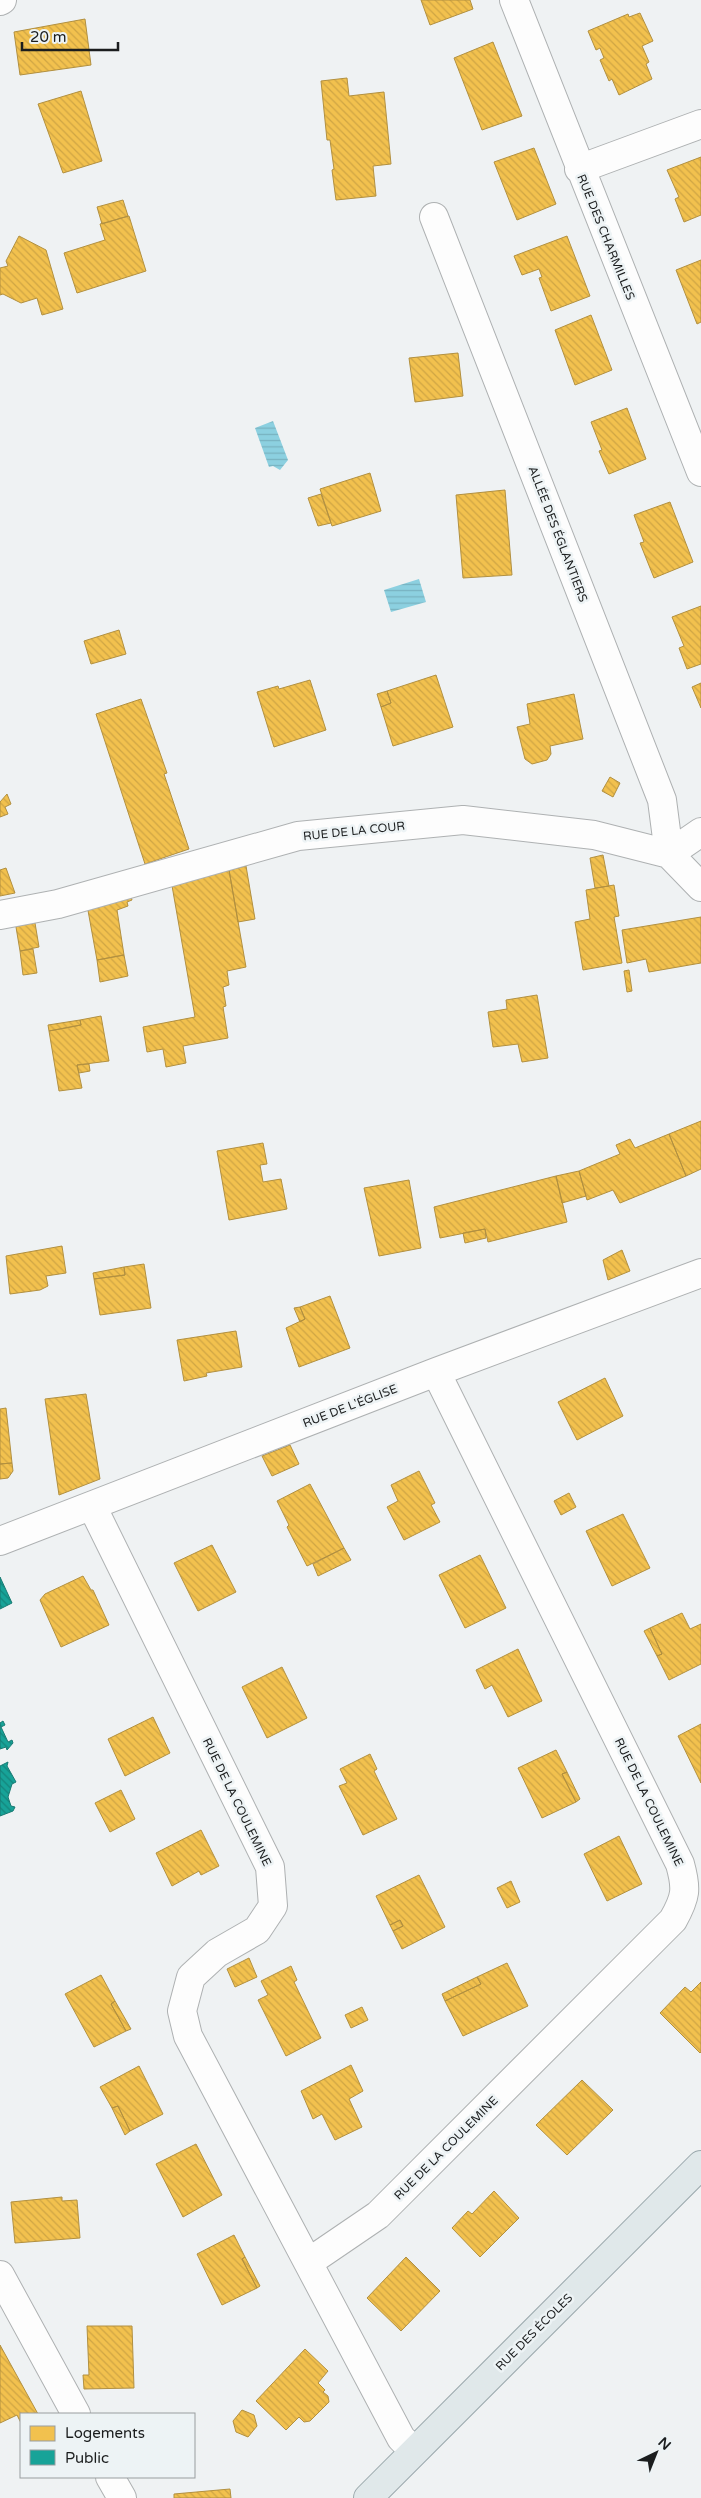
<svg xmlns="http://www.w3.org/2000/svg" width="701" height="2498" font-family="'Varela Round',sans-serif">
<style>
.water{fill:url(#water-rules)}
.homes{fill:url(#homes-back-hatch);stroke:#b29040}
.public{fill:url(#public-back-hatch);stroke:#187b73}
.lines{fill:none;stroke-linecap:round;stroke-linejoin:round}
.minor-casing{stroke:#aeb1b2;stroke-width:30}
.major-casing{stroke:#9aa8ac;stroke-width:30}
.minor{stroke:#fdfdfd;stroke-width:28}
.major{stroke:#e0e8ea;stroke-width:28}
.labels{text-anchor:middle;stroke-width:5;stroke-linejoin:round;paint-order:stroke}
.street-label{font-size:12px;fill:#1b1d1e;stroke:#edf3f5}
</style>
<defs>
<pattern id="water-rules" width="6" height="5" patternUnits="userSpaceOnUse" patternTransform="scale(1.25)"><rect width="6" height="5" fill="#8cd0e0"/><path d="M0 2.5h6" fill="none" stroke="#78b2c0"/></pattern>
<pattern id="homes-back-hatch" width="6" height="6" patternUnits="userSpaceOnUse" patternTransform="scale(1.25)"><rect width="6" height="6" fill="#f2c14e"/><path d="M-1 5l2 2M0 0l6 6M5-1l2 2" fill="none" stroke="#cfa544"/></pattern>
<pattern id="public-back-hatch" width="6" height="6" patternUnits="userSpaceOnUse" patternTransform="scale(1.25)"><rect width="6" height="6" fill="#17a398"/><path d="M-1 5l2 2M0 0l6 6M5-1l2 2" fill="none" stroke="#14847b"/></pattern>
</defs>
<rect width="100%" height="100%" fill="#eff2f3"/>
<path class="water" d="M273,421l15,39 -8,10 -7,-4 -4,1 -14,-39z
M419,579l7,23 -35,10 -7,-22z"/>
<path class="homes" d="M421,0h49l3,9 -43,16z
M640,13l13,28 -11,5 7,16 -3,2 6,15 -33,16 -7,-16 -3,2 -9,-21 4,-2 -4,-10 -4,2 -8,-19 40,-17 1,3z
M85,19l6,46 -71,10 -6,-43z
M493,42l29,74 -40,14 -28,-72z
M347,78l2,18 35,-4 7,72 -18,2 3,30 -40,4 -4,-30 2,-1 -4,-29h-3l-6,-59z
M81,91l21,70 -39,12 -25,-69z
M534,148l22,56 -39,16 -23,-58z
M701,157v58l-17,7 -9,-23 4,-2 -12,-27z
M123,200l5,16 -26,8 -5,-17z
M129,216l17,55 -69,22 -13,-40 41,-13 -5,-16z
M19,236l27,14 17,59 -21,6 -5,-17 -16,5 -18,-9 -3,1v-27l8,-2 -2,-5z
M567,236l23,60 -39,15 -12,-33 3,-1 -3,-8 -17,6 -8,-19z
M701,260v62l-4,2 -21,-54z
M591,315l21,55 -37,15 -20,-55z
M458,353l5,43 -48,6 -6,-44z
M627,408l19,51 -37,15 -10,-23 3,-1 -11,-28z
M370,473l11,38 -49,15 -12,-37z
M505,490l7,85 -49,3 -7,-83z
M321,494l10,29 -13,3 -10,-28z
M670,502l23,60 -39,16 -14,-35 4,-1 -10,-27z
M701,606v58l-14,5 -8,-21 5,-2 -12,-29z
M119,630l7,24 -35,10 -7,-23z
M436,675l17,52 -60,19 -12,-39 10,-4 -4,-12z
M310,680l16,50 -52,17 -17,-55 21,-6 1,3z
M701,683v25l-9,-21z
M387,691l4,12 -10,4 -4,-13z
M574,694l9,45 -33,7 1,8 -4,6 -15,4 -7,-5 -8,-32 13,-3 -3,-20z
M141,699l26,74 -3,1 25,75 -44,15 -49,-150z
M610,777l10,6 -7,14 -11,-6z
M7,794l4,10 -6,3 3,7 -8,3v-15z
M603,855l6,31 -14,2 -5,-30z
M246,866l9,53 -17,3 -9,-52z
M6,868l9,25 -15,3v-26z
M229,870l17,97 -19,4 2,14 -6,2 3,19 -3,1 5,31 -45,8 3,17 -20,4 -3,-18 -16,3 -4,-25 52,-10 -24,-137z
M614,885l5,31 -5,1 8,46 -39,7 -8,-48 15,-3 -4,-29z
M130,893l2,7 -5,2 1,4 -11,4 7,45 -27,5 -10,-55z
M34,917l5,30 -19,4 -5,-30z
M701,917v46l-52,9 -3,-13 -19,4 -5,-33z
M33,949l4,24 -14,2 -3,-24z
M124,955l4,21 -28,6 -3,-22z
M629,970l3,21 -5,1 -3,-21z
M537,995l11,63 -26,4 -4,-18 -25,3 -5,-35 19,-3 -1,-9z
M101,1016l8,45 -32,4 5,23 -23,3 -10,-60 32,-6 -1,-5z
M80,1020l1,5 -32,6 -1,-6z
M89,1064l1,7 -11,2 -2,-8z
M701,1121v48l-15,7 -17,-42z
M669,1134l17,42 -66,27 -7,-13 -26,10 -8,-29 41,-17 -4,-9 14,-6 5,9z
M263,1143l4,21 -7,1 3,17 18,-3 6,30 -58,11 -12,-69z
M579,1171l7,25 -24,7 -6,-27z
M556,1176l11,46 -79,20 -3,-13 -45,9 -6,-31z
M409,1180l12,68 -42,8 -15,-68z
M485,1229l1,9 -21,5 -2,-10z
M62,1246l4,27 -20,3 2,10 -8,4 -30,4 -4,-38z
M622,1250l8,21 -22,9 -5,-20z
M144,1264l7,44 -51,7 -6,-36 31,-4 -1,-8z
M124,1267l1,8 -31,4 -1,-6z
M330,1296l20,52 -51,19 -13,-39 19,-9 -5,-12z
M300,1307l5,12 -5,3 -6,-14z
M236,1331l6,36 -36,6 1,3 -23,5 -7,-41z
M605,1378l18,38 -46,24 -19,-38z
M86,1394l14,85 -41,16 -14,-96z
M6,1408l6,55 -12,1v-55z
M290,1445l9,19 -27,12 -10,-20z
M12,1463l1,8 -5,7 -8,1v-15z
M419,1471l16,32 -4,2 9,17 -36,18 -17,-33 11,-6 -7,-16z
M310,1484l34,64 -37,18 -20,-39 2,-2 -12,-24z
M569,1493l7,14 -15,8 -7,-14z
M623,1514l27,54 -38,18 -26,-55z
M212,1545l24,47 -38,19 -24,-48z
M344,1548l7,12 -33,16 -5,-12z
M480,1555l26,53 -41,20 -26,-53z
M83,1576l8,14h2l16,35 -48,22 -21,-47 5,-6z
M682,1613l8,16 11,-5v40l-32,16 -12,-24 5,-2 -12,-26z
M650,1628l12,26 -5,2 -13,-25z
M518,1649l24,52 -34,16 -16,-32 -7,4 -9,-19z
M282,1667l25,51 -40,20 -25,-51z
M153,1717l17,36 -45,23 -17,-37z
M701,1724v59l-23,-47z
M556,1750l11,22 -5,2 14,28 -34,16 -24,-50z
M370,1754l7,15 -3,2 23,48 -34,16 -24,-49 8,-3 -7,-14z
M567,1772l13,27 -4,3 -14,-28z
M121,1790l14,29 -25,13 -15,-29z
M201,1830l18,36 -18,9 -2,-4 -27,15 -16,-33z
M619,1836l23,48 -35,17 -23,-47z
M419,1875l26,52 -43,22 -9,-18 10,-5 -3,-6 -10,5 -14,-29z
M511,1881l9,21 -13,6 -10,-20z
M400,1920l3,6 -10,5 -3,-6z
M249,1958l8,19 -22,10 -8,-18z
M507,1963l21,43 -65,30 -18,-35 36,-17 -4,-7z
M291,1966l6,14 -3,2 27,56 -35,18 -28,-56 10,-5 -7,-14z
M101,1975l14,26 -4,3 15,27 -32,16 -29,-53z
M477,1977l4,7 -36,17 -3,-7z
M701,1982v70l-1,1 -40,-40 25,-26 6,5z
M115,2001l16,28 -5,2 -15,-27z
M362,2007l6,13 -17,8 -6,-13z
M351,2065l12,26 -14,8 13,28 -27,13 -13,-26 -9,5 -12,-28z
M139,2066l24,48 -33,17 -12,-25 -6,2 -12,-21z
M582,2080l31,30 -46,45 -31,-30z
M118,2106l12,25 -5,4 -13,-27z
M196,2144l26,51 -39,22 -27,-53z
M494,2191l25,27 -39,39 -28,-29 16,-17 4,3z
M62,2197v4l15,-1 3,38 -65,5 -4,-41z
M234,2235l11,22 -3,2 15,29 -35,17 -25,-51z
M245,2257l15,29 -3,2 -15,-29z
M406,2257l34,34 -39,40 -34,-33z
M87,2326h45l2,62 -50,1 -1,-14h6z
M0,2345l38,69h-17v9l-4,-8 -17,8z
M305,2349l23,22 -10,12 7,7 -2,2 5,4 1,6 -19,19 -6,1 -5,-5 -13,13 -30,-29z
M242,2410l12,5 3,11 -9,11 -12,-5 -3,-11z
M230,2489l1,9h-57v-4z"/>
<path class="public" d="M0,1577l12,26 -12,6z
M3,1721l2,4 -4,2 7,15 4,-2 1,3 -6,7 -1,-3 -6,2v-26z
M8,1762l-1,4 9,16 -4,2 -4,13 3,9 4,1 -2,4 -13,5v-50z"/>
<g class="lines">
<defs>
<path id="minor" d="M514,0l187,472
M0,1l2,-1
M579,169l122,-45
M434,217l228,583 7,54 32,-22
M0,915l58,-11 240,-68 165,-16 131,15 75,19 32,33
M92,1506l178,361 3,39 -16,24 -40,23 -26,24 -9,34 6,25 213,402 13,13
M0,1541l436,-169 265,-99
M309,2262l69,-47 295,-295c13,-23 14,-31 7,-56l-244,-492
M0,2275l76,139
M110,2477l12,21"/>
<path id="major" d="M368,2498l333,-333"/>
</defs>
<use href="#minor" class="minor-casing"/>
<use href="#major" class="major-casing"/>
<use href="#minor" class="minor"/>
<use href="#major" class="major"/>
</g>
<g class="labels">
<g class="street-label">
<text transform="translate(606 237) rotate(68)" y="4">RUE DES CHARMILLES</text>
<text transform="translate(558 534) rotate(69)" y="4">ALLÉE DES ÉGLANTIERS</text>
<text transform="translate(354 831) rotate(-6)" y="4">RUE DE LA COUR</text>
<text transform="translate(350 1406) rotate(-21)" y="4">RUE DE L'ÉGLISE</text>
<text transform="translate(237 1802) rotate(64)" y="4">RUE DE LA COULEMINE</text>
<text transform="translate(649 1802) rotate(64)" y="4">RUE DE LA COULEMINE</text>
<text transform="translate(446 2148) rotate(-45)" y="4">RUE DE LA COULEMINE</text>
<text transform="translate(534 2332) rotate(-45)" y="4">RUE DES ÉCOLES</text>
</g>
</g>
<rect x="20" y="2413" width="175" height="65" fill="#edf3f5" stroke="#999d9f"/>
<rect x="30" y="2426" width="25" height="15" fill="#f2c14e" stroke="#999d9f"/>
<text x="65" y="2438" font-size="15" fill="#1b1d1e">Logements</text>
<rect x="30" y="2450" width="25" height="15" fill="#17a398" stroke="#999d9f"/>
<text x="65" y="2463" font-size="15" fill="#1b1d1e">Public</text>
<g transform="translate(656 2453) rotate(43)" stroke="#edf3f5" stroke-width="4" paint-order="stroke">
<path d="M0-4L9 19L0 12L-9 19Z" fill="#1b1d1e"/>
<text y="-8" font-size="14" font-weight="bold" text-anchor="middle" fill="#1b1d1e">N</text>
</g>
<path d="M22 42v8h96v-8" fill="none" stroke="#1b1d1e" stroke-width="2.5"/>
<text x="30" y="42" font-size="15" fill="#1b1d1e" stroke="#edf3f5" stroke-width="4" paint-order="stroke">20 m</text>
</svg>
